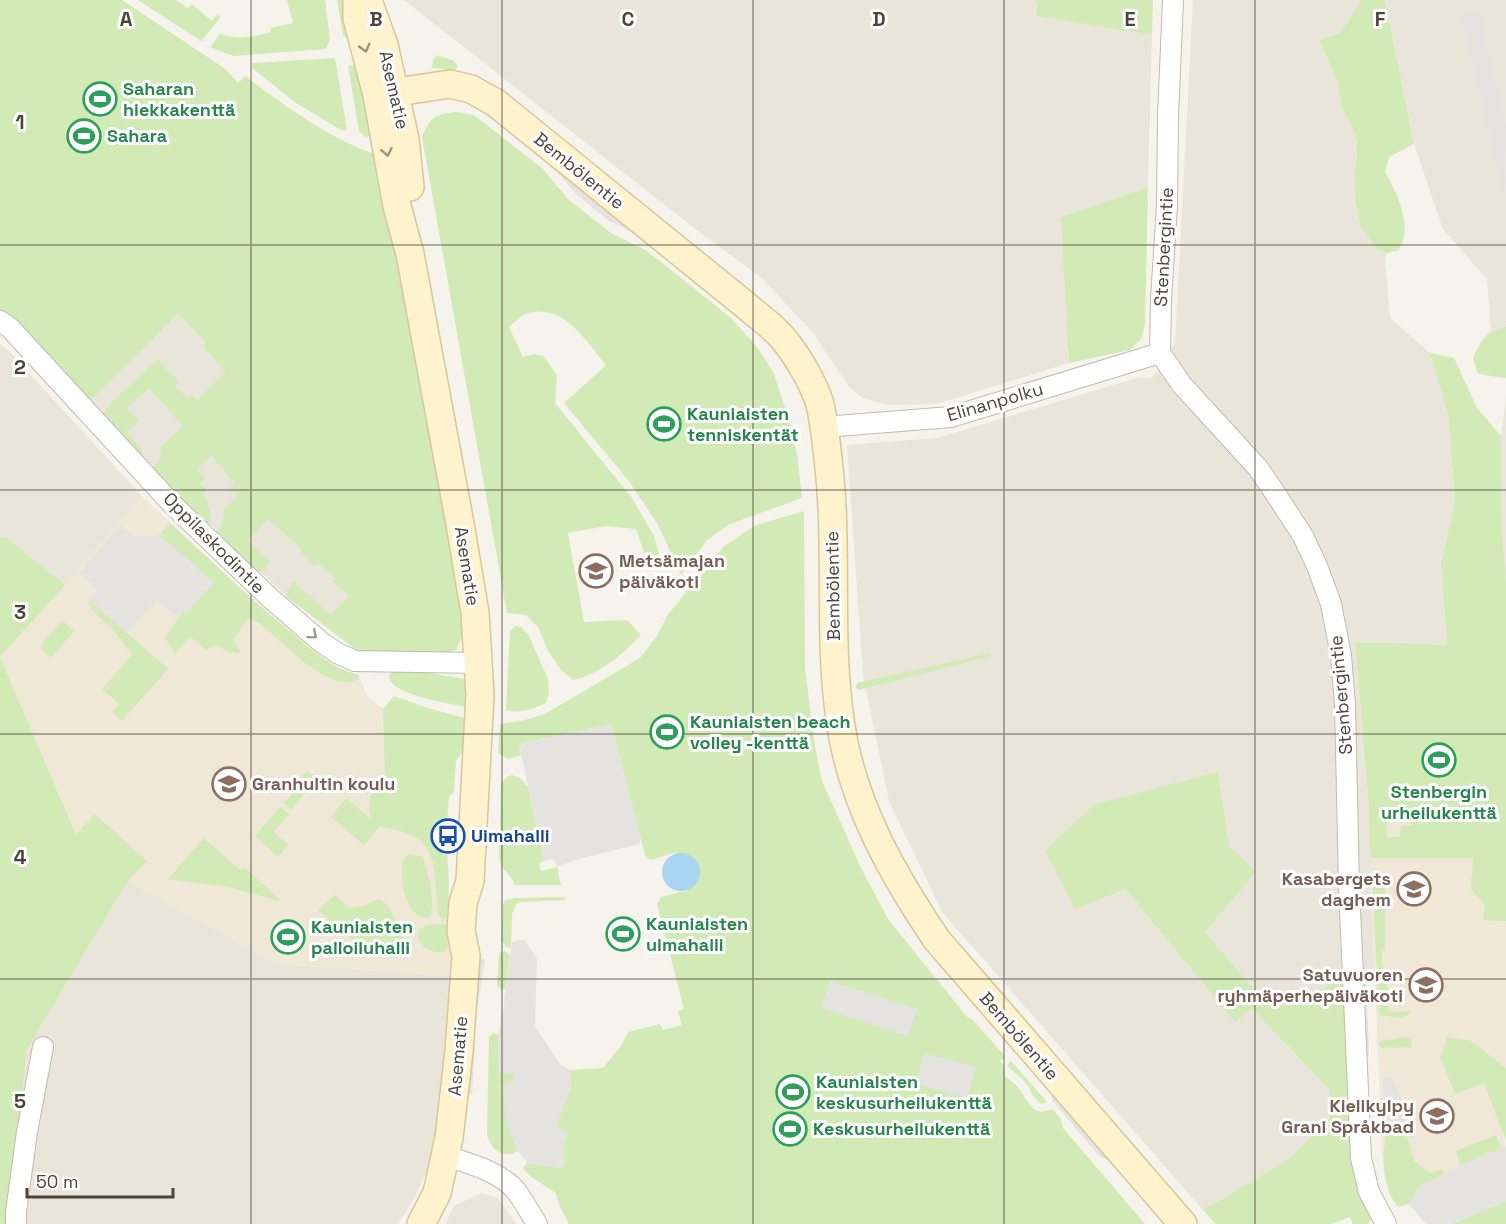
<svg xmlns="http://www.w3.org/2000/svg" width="1506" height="1224" font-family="'Space Grotesk',sans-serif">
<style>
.residential{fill:#eae5da}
.education{fill:#efe8d6}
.green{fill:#d2eab5;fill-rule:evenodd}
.parking{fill:#e5e3e0}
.water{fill:#a9d4f2}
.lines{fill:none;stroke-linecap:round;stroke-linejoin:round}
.street-casing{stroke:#c2bbae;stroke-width:22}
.secondary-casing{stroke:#d6c79b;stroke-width:30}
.street{stroke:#fff;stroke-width:20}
.secondary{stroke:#fff3cd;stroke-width:27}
.oneway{stroke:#9c937c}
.oneway2{stroke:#9c9892}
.grid{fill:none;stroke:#4b4439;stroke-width:1.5;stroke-opacity:0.55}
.labels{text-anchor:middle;stroke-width:6;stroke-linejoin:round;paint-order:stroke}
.leisure-label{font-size:18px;font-weight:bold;fill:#27864d;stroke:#fff;text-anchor:start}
.street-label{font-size:18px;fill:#4b4439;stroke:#fff}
.education-label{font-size:18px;font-weight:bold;fill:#785e54;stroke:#fff;text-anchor:end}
.transit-label{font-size:18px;font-weight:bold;fill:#164399;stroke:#fff;text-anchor:start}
.grid-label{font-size:20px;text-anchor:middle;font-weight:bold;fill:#4b4439;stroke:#fff;stroke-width:6;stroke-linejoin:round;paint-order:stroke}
</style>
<rect width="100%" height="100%" fill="#f6f3ec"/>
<path class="residential" d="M404,0h632l1,16 115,19 -4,152 -86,30 7,146 -132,41 -51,1 -23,-7 -13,-10 -37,-55 -51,-55 -59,-43z
M1193,0h167l-1,5 -19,28 -21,8 18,40 5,27 14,28 1,18 -3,23 2,27 4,20 16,25 11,4 -2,5 5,60 40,35 18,61 7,88 -14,60 6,84 -92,-4 13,154 6,174 -28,5 -45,25 -45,-8 -51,-60 50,-59 -130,16 110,133 17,-13 78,81 1,29 -43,41 -85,50 -261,-298 -53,-111 -26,-126 -16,-230 90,-7 203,-61 12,1 23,-35z
M1385,0h121v378l-28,-4 -5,-16 7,-15 11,-13 -4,-51 -44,-50 -29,-85z
M184,308l230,228 -64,87 -53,-17 -108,-101 -98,-105z
M0,344l8,6 134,146 -77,89 -59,-48h-6z
M1506,397v188l-4,-60 -1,-89z
M128,881l150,83 175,12 -14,169 -25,54 -16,25h-386l14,-173z
M482,1193l16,5 18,26h-71l9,-18z"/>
<path class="education" d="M142,496l123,115 53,44 21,13 20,7 8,21 16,13 1,23 46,119 20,66 3,59 -175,-12 -150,-83 -51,-46 -77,-178z
M1413,812l93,9v309l-4,2 4,14 -60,26 -27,14 -10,18 -11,3 -8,-11 -5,-17 -3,-24 -12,-297 15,-1 2,-44z"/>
<path class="green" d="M0,0h122l102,68 14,15 7,-7c37,28 88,65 132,79l67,333 20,117 -1,30 -7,15 -17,6 -74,1 -79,-61 7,-15 38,34 18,-19 -17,-15 3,-3 -17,-15 -3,3 -15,-14 2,-3 -34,-30 -20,22 21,20 -4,9 -11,3 -39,-38c7,-9 9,-15 9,-26l14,-13 -8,-8 5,-5 -24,-27 -14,13 8,9 -5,5 6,6 -2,5c4,11 11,24 3,34l-57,-56 9,-12 3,-14 21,-20 -34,-38 -22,20 12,13 -12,11 15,17v4l-3,2 -38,-39 10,-13 47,-44 21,23 -4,4 13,13 4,-4 5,5 29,-28 -23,-25 3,-4 -28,-29 -87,86 -91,-84z
M138,0h37l13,8 4,-4 20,17 6,-7 2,4 -19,23z
M287,0h38l5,39 -4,10 -93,7 -23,-9 10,-13c18,6 32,3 51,-2l-1,-4 23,-5z
M337,0h7l8,35 -4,3 -5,-2z
M1036,0h117l-1,35 -115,-19z
M1360,0h25l29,144 -25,13 -4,15c10,17 23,44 19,65 0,4 -4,9 -5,13l-12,3 -11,-4 -16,-25 -4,-20 -2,-27 3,-23 -1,-18 -14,-28 -5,-27 -18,-41 21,-7 19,-28z
M437,55l17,6 4,5 -3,4 -23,-2 1,-8z
M335,58l12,72h-6l-45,-27 -44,-35v-5z
M360,64l12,72 -6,1 -7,-5 -11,-66z
M456,112l18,3 68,53 26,31 43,34 36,18 83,66 28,31 16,26 16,49 7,31 5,44 -72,26 -23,16 -26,35 -24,-52 -29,-43 -64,-77 42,-38c-19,-23 -42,-62 -78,-52 -7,2 -14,10 -19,14l14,30 11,-3 9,2 14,19 -2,28 77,95 22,38 7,26 -15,-4 -10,-29 -30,-3 -38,7 16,89 43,-2 14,15c-18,19 -42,40 -68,45l-12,-10 -13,-19 -10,-24 -12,-12 -19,-2 -85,-476c9,-20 12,-23 34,-25z
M1148,187l-3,138 -4,14 -11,11 -61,13 -8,-146z
M1506,327v51l-28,-4 -5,-16c9,-17 13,-27 33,-31z
M1430,353l24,5 23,50 24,28 1,89 4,60v336l-23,-1 2,-15 -14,-16 2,-31h-103l-2,-62 -13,-154 92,3 -6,-83 14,-60 -7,-88zM1413,812v13l-12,1 -1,11h-13v-24z
M804,511l1,158 10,78 7,34 39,87 27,51 80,99 4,1 30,34 3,4 -5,4 4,5 1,11c5,3 11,7 15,13 10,14 12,27 33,19l8,10 1,8 83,97h-576l-10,-19 -3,-12 -25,-16 -8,-9 4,-5 33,5 -4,-44 15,-36 -1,-18 33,-2 18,-22 7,-14 32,-8 3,6 19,-5 -4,-14 6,-2 -27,-105 4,-7 27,-7 -11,-38 -27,8 -5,-5 -34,-131 -92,20 2,11 -13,4 -10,-6 2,-29 21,-3 24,-7 95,-56 17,-22 10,-20 56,-69 31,-21z
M170,523c39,36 78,74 120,108 21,18 42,38 69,44l-2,5c-33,13 -78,-45 -104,-61h-5l-15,21 8,13 -13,-1 -12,-8 -10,6 -16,-14 -15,17 -10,-15 18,-26 3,2 -27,-79z
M0,537h6l59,48 -65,72 76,177 19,-20 52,47 -19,20 -102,170 -14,173h-12z
M90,600l78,69 -46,52 -10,-9 7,-8 -17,-15 30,-34 -20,-26 -20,-19 -4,-8z
M62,620l12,11 -23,27 -10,-9v-5z
M515,626l6,1 7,7 20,45 1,13 -3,11c-14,6 -25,11 -40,7l4,-79z
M990,653l1,3 -132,34 -3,-2 1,-5z
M392,672l37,1 37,6v28c-17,-4 -77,-12 -77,-31z
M394,696l37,13 34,9v30l-9,13 -2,31 -5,5 -3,39 3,45 -1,36 -5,4c-6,-7 -6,-13 -6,-22 -3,-48 -6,-65 -58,-72l-15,18 -33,-28 15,-19 25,21 -2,-10 2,-15 8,-4 6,-8 -2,-73z
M307,771l7,6 -22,33 -8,-7 21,-24 -3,-2z
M1218,772l11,74 27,26 -51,60 51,60 45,8 45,-25c1,81 -6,166 27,242l-5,7h-15l-3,-7 -19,7h-115l-13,-14 85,-50 42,-41v-29l-78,-81 -17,13 -110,-133 -50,20 -30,-58 48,-46z
M512,775l8,3 8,9 16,74 -5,2 2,8 16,-4 4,18h-46c-4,-12 -13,-13 -16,-26l2,-76 6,-6z
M280,807l9,7 -15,18 14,13 -10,12 -23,-21z
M204,838l37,33 4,-3 38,34 -54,-15 -61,-8z
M409,854l14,3c5,18 13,41 7,60 -23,7 -32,-40 -27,-56 1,-3 4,-5 6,-7z
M1372,872l13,1v77l-3,1 1,29h4l1,32 22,-1v3l-10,4 -21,-3z
M335,895l15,13 14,-2 15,-7c17,9 18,34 32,48 -50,9 -57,-6 -93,-37z
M564,897l2,3 -44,2 -6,2 -4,10 -1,34 -6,-2 -4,-7 2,-35 3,-4 8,-2z
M444,924l3,2c3,9 3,18 -2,26 -15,2 -28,-6 -27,-22l10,-5z
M505,951l5,4 -4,34h-5l-4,-4 2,-31 1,-2z
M493,1033l5,2 1,38h15v7l-9,36 13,35c-15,8 -27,-1 -31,-16l2,-98z
M1411,1037l1,10 -31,1 -2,-5 5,-3z
M1447,1037l24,4 35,27v73l-22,-58 -29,11 -15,-37z
M1011,1061l36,41 -6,2 -9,-9 -3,-8 -8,-9 -14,-12z
M1386,1133l21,3 7,25 16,12 12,-4 4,5 -27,12 -10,18 -11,3c-16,-22 -16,-47 -12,-74z
M1496,1135l5,13 -41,18 -4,-15z
M1506,1201v23h-55z"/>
<path class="parking" d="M1479,10l27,117 -1,73 -44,-186z
M548,161l102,80 -41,-20 -34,-28z
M121,525l12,11 26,-1 55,47 -28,32 -3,-2 -5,5 -21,-17 -31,33 -36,-33 8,-10 -19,-17z
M611,724l30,114 -2,6 -64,16 -18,7 -3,-8 -10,2 -25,-117z
M1355,878h7l2,44h-7z
M520,940h5l12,19 -2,67 25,38 10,6 1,18 -15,36 12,11 -5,13 2,13 -4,7 -34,-5 -11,-15 -11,-32 -2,-31 11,-5v-7h-15l-1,-38 5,-24 9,-69z
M1358,942h7l4,113 -7,1z
M479,958l6,1 -8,51 -7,-1z
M830,981l87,28 -9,27 -87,-28z
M469,1043h6l-3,52 -7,-1z
M924,1053l52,14 -9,31 -51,-14z
M1392,1077l23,61 -29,-5 -4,-55z
M1052,1095l56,65 -9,-4 -47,-56z
M1506,1146v55l-55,23h-25l-17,-20 10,-18 27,-12 -1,-2z"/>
<path class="water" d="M662 872a19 19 0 1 1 38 0a19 19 0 1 1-38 0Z"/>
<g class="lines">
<defs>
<path id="street" d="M1173,0l-5,116 -1,90 -6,93 -1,54 22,32 76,83 13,19 32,49 14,30 14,38 10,52 4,48 4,182 12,272 8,34 17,32
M0,321l10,7 163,177 96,92 52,45 16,11 18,8 124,2
M824,427l127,-10 209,-64
M446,1156c24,8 54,15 71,36 7,10 14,22 20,32
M16,1224v-12l11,-80 16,-85"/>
<path id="secondary" d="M357,0v18l20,77 20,111 13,48 50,270 15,89 5,82 -10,186 -7,22 -2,28 5,25 -7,95 -10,87 -12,55 -16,31
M370,6l14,39 21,94 5,48
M377,95l73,-11 21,5 25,14 253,205c9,8 19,15 27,23 16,15 36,49 43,70 5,18 7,39 9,58 11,88 -1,179 13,267 12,79 52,149 96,214l246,284"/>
</defs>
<use href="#street" class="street-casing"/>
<use href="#secondary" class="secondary-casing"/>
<use href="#street" class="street"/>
<use href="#secondary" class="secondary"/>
</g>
<defs><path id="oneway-chevron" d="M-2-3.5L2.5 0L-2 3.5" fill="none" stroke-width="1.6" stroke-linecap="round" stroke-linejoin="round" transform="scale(1.5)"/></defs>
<g class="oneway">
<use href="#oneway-chevron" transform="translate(365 48) rotate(75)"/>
<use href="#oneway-chevron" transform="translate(387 152) rotate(79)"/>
</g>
<use class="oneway2" href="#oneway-chevron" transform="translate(313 635) rotate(40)"/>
<path class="grid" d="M251,0v1224M502,0v1224M753,0v1224M1004,0v1224M1255,0v1224M0,245h1506M0,490h1506M0,734h1506M0,979h1506"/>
<defs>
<symbol id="stadium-ring" viewBox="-11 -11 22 22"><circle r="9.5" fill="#fff" stroke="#2e9e5b" stroke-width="1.5"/><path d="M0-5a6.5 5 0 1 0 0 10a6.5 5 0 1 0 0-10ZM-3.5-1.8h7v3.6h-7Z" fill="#2e9e5b"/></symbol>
<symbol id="school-ring" viewBox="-11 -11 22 22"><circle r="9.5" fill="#fff" stroke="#8d6e63" stroke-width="1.5"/><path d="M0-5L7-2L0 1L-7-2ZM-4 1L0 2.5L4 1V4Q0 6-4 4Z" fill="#8d6e63"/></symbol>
<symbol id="bus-ring" viewBox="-11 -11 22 22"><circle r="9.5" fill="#fff" stroke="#1a4fb4" stroke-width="1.5"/><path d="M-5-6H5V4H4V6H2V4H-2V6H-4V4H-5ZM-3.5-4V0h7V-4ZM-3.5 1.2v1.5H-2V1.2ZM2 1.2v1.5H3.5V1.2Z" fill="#1a4fb4"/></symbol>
</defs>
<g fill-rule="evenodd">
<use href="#stadium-ring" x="81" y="80" width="38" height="38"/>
<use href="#stadium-ring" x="65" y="117" width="38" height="38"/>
<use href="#stadium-ring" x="645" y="405" width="38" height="38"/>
<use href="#school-ring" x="577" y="552" width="38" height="38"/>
<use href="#stadium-ring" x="648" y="713" width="38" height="38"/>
<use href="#stadium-ring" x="1420" y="741" width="38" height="38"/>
<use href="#school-ring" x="210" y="765" width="38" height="38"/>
<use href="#bus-ring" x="429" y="817" width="38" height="38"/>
<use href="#school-ring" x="1395" y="870" width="38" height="38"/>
<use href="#stadium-ring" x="604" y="915" width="38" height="38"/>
<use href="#stadium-ring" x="269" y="918" width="38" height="38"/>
<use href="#school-ring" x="1407" y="966" width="38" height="38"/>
<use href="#stadium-ring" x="774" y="1073" width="38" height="38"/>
<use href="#school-ring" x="1418" y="1097" width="38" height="38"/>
<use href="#stadium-ring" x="771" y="1110" width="38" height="38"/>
</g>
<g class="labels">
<g class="leisure-label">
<text x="123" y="95">Saharan<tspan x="123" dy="21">hiekkakenttä</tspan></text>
<text x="107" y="142">Sahara</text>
<text x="687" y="420">Kauniaisten<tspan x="687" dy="21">tenniskentät</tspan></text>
<text x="690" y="728">Kauniaisten beach<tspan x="690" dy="21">volley -kenttä</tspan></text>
<text x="1439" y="798" text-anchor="middle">Stenbergin<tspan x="1439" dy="21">urheilukenttä</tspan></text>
<text x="646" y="930">Kauniaisten<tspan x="646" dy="21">uimahalli</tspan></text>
<text x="311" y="933">Kauniaisten<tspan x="311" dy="21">palloiluhalli</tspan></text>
<text x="816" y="1088">Kauniaisten<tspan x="816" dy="21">keskusurheilukenttä</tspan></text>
<text x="813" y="1135">Keskusurheilukenttä</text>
</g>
<g class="street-label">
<text transform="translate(394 90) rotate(77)" y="6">Asematie</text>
<text transform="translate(579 171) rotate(39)" y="6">Bembölentie</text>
<text transform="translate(1164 247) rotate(-87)" y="6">Stenbergintie</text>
<text transform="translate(995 402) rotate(-16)" y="6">Elinanpolku</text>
<text transform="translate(214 543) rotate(45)" y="6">Oppilaskodintie</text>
<text transform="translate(467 566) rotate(81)" y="6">Asematie</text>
<text transform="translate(833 586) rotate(-91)" y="6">Bembölentie</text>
<text transform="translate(1341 695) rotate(-95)" y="6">Stenbergintie</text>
<text transform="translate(1019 1036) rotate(49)" y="6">Bembölentie</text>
<text transform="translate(458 1056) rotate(-85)" y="6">Asematie</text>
</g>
<g class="education-label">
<text x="619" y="567" text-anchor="start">Metsämajan<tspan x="619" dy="21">päiväkoti</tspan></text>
<text x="252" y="790" text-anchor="start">Granhultin koulu</text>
<text x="1391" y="885">Kasabergets<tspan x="1391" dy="21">daghem</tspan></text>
<text x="1403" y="981">Satuvuoren<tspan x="1403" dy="21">ryhmäperhepäiväkoti</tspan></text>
<text x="1414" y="1112">Kielikylpy<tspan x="1414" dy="21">Grani Språkbad</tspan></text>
</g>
<g class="transit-label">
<text x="471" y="842">Uimahalli</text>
</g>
</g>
<g class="grid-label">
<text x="126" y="26">A</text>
<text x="376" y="26">B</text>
<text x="628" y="26">C</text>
<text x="879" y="26">D</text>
<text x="1130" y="26">E</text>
<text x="1380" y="26">F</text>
<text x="20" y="129">1</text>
<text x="20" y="374">2</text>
<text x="20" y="619">3</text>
<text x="20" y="864">4</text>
<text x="20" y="1108">5</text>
</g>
<path d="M27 1188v9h146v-9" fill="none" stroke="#4b4439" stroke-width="3"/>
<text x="36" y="1188" font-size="18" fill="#4b4439" stroke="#ffffff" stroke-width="4.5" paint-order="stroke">50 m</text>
</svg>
